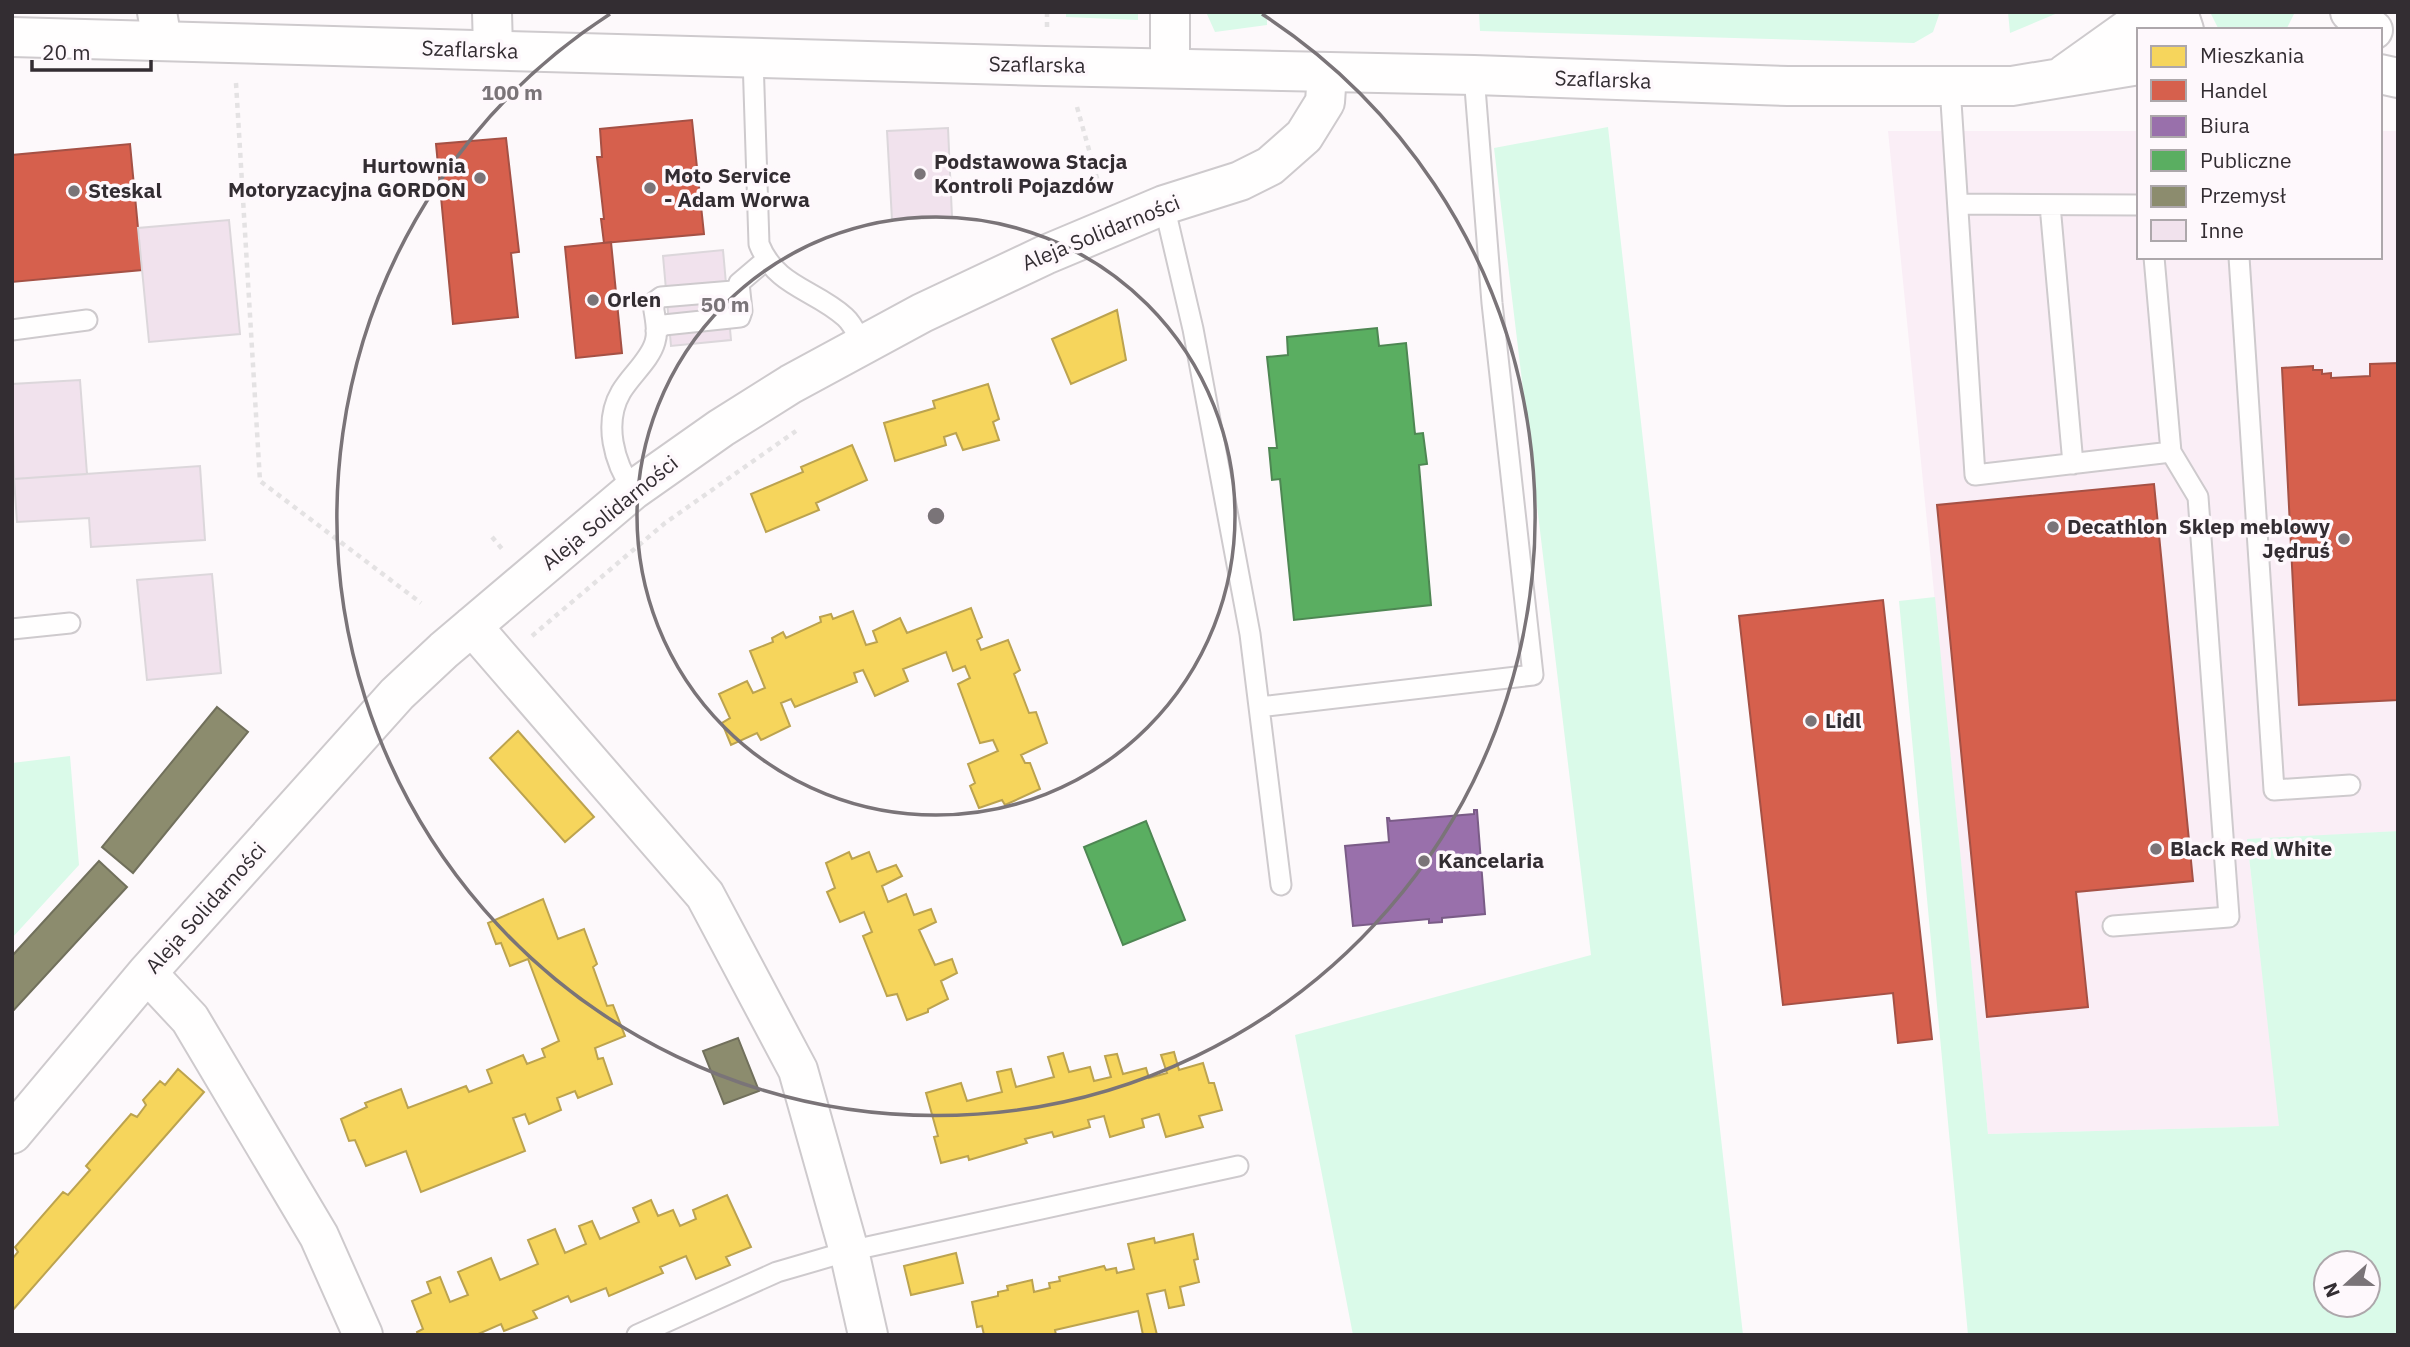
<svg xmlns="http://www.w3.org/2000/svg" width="2410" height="1347" font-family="'IBM Plex Sans',sans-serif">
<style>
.built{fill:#faeef6}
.green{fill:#dafae9;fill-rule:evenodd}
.homes{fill:#f6d55c;stroke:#bca34f;stroke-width:2}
.shops{fill:#d6604d;stroke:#a55145;stroke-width:2}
.offices{fill:#9970ab;stroke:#7a5c87;stroke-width:2}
.public{fill:#5aae61;stroke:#4e8753;stroke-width:2}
.industry{fill:#8c8c6e;stroke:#71705c;stroke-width:2}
.building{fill:#f1e2ed;stroke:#dcd7db;stroke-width:2}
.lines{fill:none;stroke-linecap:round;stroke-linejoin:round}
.service-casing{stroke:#cecacd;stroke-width:23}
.minor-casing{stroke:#cecacd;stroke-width:42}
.tertiary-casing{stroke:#cecacd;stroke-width:42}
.path{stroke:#e4e2e3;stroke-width:4.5;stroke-dasharray:5 5;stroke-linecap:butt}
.service{stroke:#fffefe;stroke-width:19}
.minor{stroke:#fffefe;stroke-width:38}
.tertiary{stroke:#fffefe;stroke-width:38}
.ring{fill:none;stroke:#7a7478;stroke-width:3.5}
.poi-dot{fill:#7a7478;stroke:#fef8fc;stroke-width:2.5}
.labels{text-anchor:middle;stroke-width:7;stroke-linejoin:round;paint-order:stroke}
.street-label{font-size:21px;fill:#332d32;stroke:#fef8fc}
.poi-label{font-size:21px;font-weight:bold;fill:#332d32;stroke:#fef8fc;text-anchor:start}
.centre{fill:#7a7478;stroke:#fef8fc;stroke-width:3.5}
.ring-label{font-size:21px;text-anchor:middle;font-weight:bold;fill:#7a7478;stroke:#fef8fc;stroke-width:7;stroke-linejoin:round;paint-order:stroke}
</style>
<rect width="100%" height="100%" fill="#fdf9fb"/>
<path class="built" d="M1888,131h251v126h241v-126h18v700l-151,9 33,286 -292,8z"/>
<path class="green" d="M1066,12h72v8l-72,-3z
M1206,12h61v13l-52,7z
M1479,12h461l-7,20 -19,11 -434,-12z
M2008,12h52l-50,21z
M2210,12h85l-9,18h-67z
M1608,127l135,1208h-390l-58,-300 296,-80 -97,-807z
M1935,597l53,537 291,-8 -32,-287 151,-8v504h-430l-69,-734zM2368,1263v42h-42v-42z
M70,756l9,109 -67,73v-175z"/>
<path class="homes" d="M1117,310l9,50 -55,24 -19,-45z
M988,384l11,35 -6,3 6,18 -36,10 -7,-17 -12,4 2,8 -51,16 -11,-38 51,-15 -2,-7z
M852,445l15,35 -51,23 3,7 -53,22 -15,-38 52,-22 -2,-5z
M971,608l11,29 -5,3 4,10 27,-10 12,30 -6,4 15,39 7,-1 11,31 -26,12 4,8h5l10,26 -35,16 -3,-5 -23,8 -9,-22 5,-3 -7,-19 30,-13 -5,-11 -13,3 -22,-59 12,-6 -5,-12 -12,5 -7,-19 -43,17 5,12 -33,15 -12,-26 -9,3 3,9 -62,25 -4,-8 -10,4 9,23 -29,14 -4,-7 -26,12 -9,-22 8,-5 -11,-24 28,-13 6,12 12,-5 -15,-37 23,-9 -1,-4 11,-6 3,6 35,-16 -1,-5 11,-3 2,5 20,-8 13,34 11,-3 -4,-11 27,-13 7,15z
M518,731l76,86 -29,25 -75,-84z
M849,852l3,7 17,-7 8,20 19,-7 6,11 -20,10 6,16 18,-8 8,21 17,-6 5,13 -17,8 16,35 17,-6 5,14 -16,8 7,18 -20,10v3l-21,8 -10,-26 -10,2 -24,-60 9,-4 -8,-20 -24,10 -13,-30 8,-4 -9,-25z
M543,899l15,40 26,-10 13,35 -4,3 14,39 6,-1 12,31 -30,12 3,11 5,-1 9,26 -34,14 -3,-7 -18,7 4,12 -32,14 -4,-10 -12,4 12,33 -104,41 -15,-41 -40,15 -11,-26 -6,1 -8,-22 26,-12 -2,-4 36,-14 7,19 58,-22 3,6 23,-9 -5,-13 36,-15 4,9 18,-7 -3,-8 17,-8 -31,-82 -18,7 -9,-23 -5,1 -8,-21z
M1174,1052l5,18 24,-7 6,20h5l8,27 -23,6 4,11 -37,10 -7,-23 -17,5 2,8 -34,10 -6,-21 -16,4 2,7 -36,10 -2,-5 -27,7 2,4 -58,17 -1,-4 -27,7 -7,-26 4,-1 -12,-43 35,-10 6,18 35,-9 -5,-20 14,-3 5,18 38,-10 -6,-20 15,-4 6,19 21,-5 4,14 17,-4 -6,-21 12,-2 6,20 23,-6 3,10 18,-5 -6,-18z
M178,1069l26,23 -192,219v-52l6,-7 -3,-5 48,-55 5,3 22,-25 -4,-4 45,-52 6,3 9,-12 -3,-5 17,-19 5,4z
M727,1195l24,52 -25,10 4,8 -34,14 -10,-23 -26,11 3,6 -54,23 -3,-8 -35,14 -3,-6 -35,15 4,7 -33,13 -3,-7 -25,11h-58l-1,-3 6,-3 -11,-28 19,-8 -4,-11 13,-5 10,25 18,-7 -10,-23 33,-14 9,22 38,-16 -10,-24 27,-11 10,24 21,-9 -7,-18 13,-5 8,18 39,-17 -6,-14 18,-8 7,16 15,-6 7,16 16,-7 -3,-9z
M1193,1234l5,25 -4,1 5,22 -19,5 4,18 -15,3 -4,-18 -18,4 10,41h-14l-5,-24 -83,19 1,5h-72l-2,-9 -5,1 -5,-25 26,-6v-4l10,-2 -1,-4 25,-6 2,12 16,-4 -1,-5 11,-2 -1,-4 45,-11 2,4 10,-2 1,5 17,-4 -6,-25 26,-6 1,5z
M956,1253l7,30 -52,12 -7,-29z"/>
<path class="shops" d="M692,120l12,114 -100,9 -3,-24h3l-7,-62h5l-2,-28z
M506,138l13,114 -8,1 7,64 -65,7 -17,-180z
M130,144l12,126 -130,12v-127z
M611,242l11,111 -46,5 -11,-111z
M2398,363v337l-99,5 -17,-337 31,-2v4h9v4l9,-1v5l39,-2v-12z
M2154,484l39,397 -117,11 12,115 -101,10 -50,-512z
M1883,600l49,439 -34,4 -5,-50 -110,12 -44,-389z"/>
<path class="offices" d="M1474,810h3l8,104 -43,4v4l-13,1v-4l-76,7 -8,-80 44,-4 -2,-24h2l1,3 84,-7z"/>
<path class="public" d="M1377,328l2,18 27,-3 9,91 8,-1 4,31 -8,1 12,140 -137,15 -14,-141 -8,1 -3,-32h8l-10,-91 21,-2 -1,-18z
M1146,821l39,99 -62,25 -39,-98z"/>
<path class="industry" d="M217,707l31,25 -115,141 -31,-26z
M99,861l28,26 -115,125v-56z
M738,1038l21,53 -35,13 -21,-53z"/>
<path class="building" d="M948,128l4,89 -60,3 -5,-89z
M229,220l11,114 -91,8 -11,-114z
M723,250l8,90 -60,6 -8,-90z
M80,380l7,94 -73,5 -2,-95z
M200,466l5,74 -114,7 -2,-29 -72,4 -3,-43z
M212,574l9,99 -74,7 -10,-100z"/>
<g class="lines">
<defs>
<path id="service" d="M753,58l6,186c17,43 55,45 86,73 8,7 13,19 18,28
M1950,86l25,389 196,-23 27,45 31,420 -116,9
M1958,204l181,1
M1164,205l29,124 57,305 31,251
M2050,205l23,259
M2154,257l17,195
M2239,257l35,533 76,-5
M12,330l75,-10
M656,331l8,-6 76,-8 2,-6 -3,-28 27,-23
M633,490c-19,-27 -30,-67 -12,-98 10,-17 29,-32 34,-50 4,-12 -1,-27 -2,-39l8,-6 72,-6 4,-2 2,-6
M12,629l58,-6
M1259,707l274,-32 -41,-372 -18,-228
M637,1335l140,-63 72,-21 389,-85"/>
<path id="minor" d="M157,12l5,29
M492,12l1,38
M1170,68v-56
M472,626l233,269 93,175 51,181 19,84
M147,973l43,46 129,217 44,99
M12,1134l135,-161 250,-279 47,-44 189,-160 88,-62 70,-44 131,-71 123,-58 119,-50 76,-24 30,-15 34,-30 21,-34 2,-29"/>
<path id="tertiary" d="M2178,12l6,18
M2350,12l23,18
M12,37l1033,29 429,9 314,11h224l127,-21
M2065,74l87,-62
M2380,74l18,4"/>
</defs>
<use href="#service" class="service-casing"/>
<use href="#minor" class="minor-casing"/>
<use href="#tertiary" class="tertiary-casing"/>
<path class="path" d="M1047,27v-15
M236,83l24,398 161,122
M1077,107l23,82
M492,537l11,13
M532,636l133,-113 131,-92"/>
<use href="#service" class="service"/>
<use href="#minor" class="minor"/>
<use href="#tertiary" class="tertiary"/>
</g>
<g class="ring">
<circle cx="936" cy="516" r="299"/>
<path d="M1262 14A599 599 0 1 1 610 14"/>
</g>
<g class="poi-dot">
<circle cx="920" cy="174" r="7"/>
<circle cx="480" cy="178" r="7"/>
<circle cx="650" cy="188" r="7"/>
<circle cx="74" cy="191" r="7"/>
<circle cx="593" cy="300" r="7"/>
<circle cx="2053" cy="527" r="7"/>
<circle cx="2344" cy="539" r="7"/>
<circle cx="1811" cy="721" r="7"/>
<circle cx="2156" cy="849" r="7"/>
<circle cx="1424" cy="861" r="7"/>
</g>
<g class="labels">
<g class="street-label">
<text transform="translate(470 50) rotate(2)" y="7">Szaflarska</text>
<text transform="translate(1037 65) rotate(1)" y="7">Szaflarska</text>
<text transform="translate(1603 80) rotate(2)" y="7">Szaflarska</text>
<text transform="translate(1101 233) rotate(-22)" y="7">Aleja Solidarności</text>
<text transform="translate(610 513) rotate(-39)" y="7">Aleja Solidarności</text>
<text transform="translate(206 908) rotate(-48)" y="7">Aleja Solidarności</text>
</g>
<g class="poi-label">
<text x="934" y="169">Podstawowa Stacja<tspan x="934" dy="24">Kontroli Pojazdów</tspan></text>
<text x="466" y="173" text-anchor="end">Hurtownia<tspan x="466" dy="24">Motoryzacyjna GORDON</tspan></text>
<text x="664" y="183">Moto Service<tspan x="664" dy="24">- Adam Worwa</tspan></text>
<text x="88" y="198">Steskal</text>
<text x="607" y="307">Orlen</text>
<text x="2067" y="534">Decathlon</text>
<text x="2330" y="534" text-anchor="end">Sklep meblowy<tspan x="2330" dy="24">Jędruś</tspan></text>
<text x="1825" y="728">Lidl</text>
<text x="2170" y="856">Black Red White</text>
<text x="1438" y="868">Kancelaria</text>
</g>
</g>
<circle cx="936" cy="516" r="10" class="centre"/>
<g class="ring-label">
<text x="512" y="100">100 m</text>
<text x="725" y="312">50 m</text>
</g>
<rect width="2410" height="1347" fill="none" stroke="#332d32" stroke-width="28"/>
<rect x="2137" y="28" width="245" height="231" fill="#fef8fc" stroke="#ada7ab" stroke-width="2"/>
<rect x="2151" y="46" width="35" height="21" fill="#f6d55c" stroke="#ada7ab" stroke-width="2"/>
<text x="2200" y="63" font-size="21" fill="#332d32">Mieszkania</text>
<rect x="2151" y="80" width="35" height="21" fill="#d6604d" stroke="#ada7ab" stroke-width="2"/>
<text x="2200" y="98" font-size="21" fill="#332d32">Handel</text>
<rect x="2151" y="116" width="35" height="21" fill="#9970ab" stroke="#ada7ab" stroke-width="2"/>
<text x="2200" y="133" font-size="21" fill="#332d32">Biura</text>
<rect x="2151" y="150" width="35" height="21" fill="#5aae61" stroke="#ada7ab" stroke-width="2"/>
<text x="2200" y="168" font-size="21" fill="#332d32">Publiczne</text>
<rect x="2151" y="186" width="35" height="21" fill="#8c8c6e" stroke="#ada7ab" stroke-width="2"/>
<text x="2200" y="203" font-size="21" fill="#332d32">Przemysł</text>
<rect x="2151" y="220" width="35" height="21" fill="#f1e2ed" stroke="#ada7ab" stroke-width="2"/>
<text x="2200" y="238" font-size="21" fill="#332d32">Inne</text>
<g transform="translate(2347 1284) rotate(249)"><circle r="33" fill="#fef8fc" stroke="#ada7ab" stroke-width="2"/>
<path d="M0-5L12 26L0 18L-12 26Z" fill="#7a7478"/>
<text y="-10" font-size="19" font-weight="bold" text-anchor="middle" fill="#332d32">N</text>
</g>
<path d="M32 60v10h119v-10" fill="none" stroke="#332d32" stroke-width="3.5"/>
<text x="42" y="60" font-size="21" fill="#332d32" stroke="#fef8fc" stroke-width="5" paint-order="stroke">20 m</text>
</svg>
